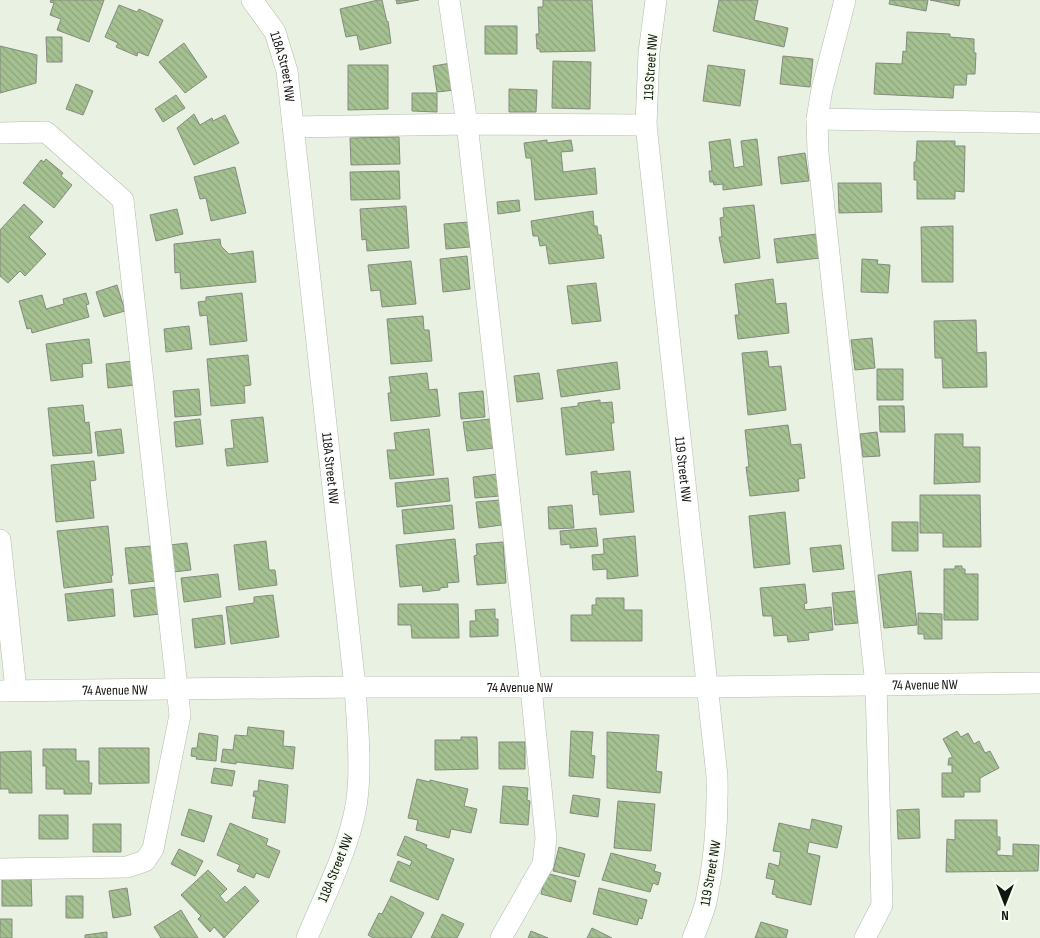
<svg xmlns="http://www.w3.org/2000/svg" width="1040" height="938" font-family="'Sofia Sans Condensed',sans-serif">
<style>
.building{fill:url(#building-back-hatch);stroke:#838b7e}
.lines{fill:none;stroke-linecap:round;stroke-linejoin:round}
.minor-casing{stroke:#b3bbae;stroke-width:22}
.minor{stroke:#fff;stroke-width:21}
.labels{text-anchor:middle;stroke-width:4.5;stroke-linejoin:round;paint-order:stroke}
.street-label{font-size:14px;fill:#131511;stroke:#f6fef1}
</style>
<defs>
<pattern id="building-back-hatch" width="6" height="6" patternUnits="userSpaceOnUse" patternTransform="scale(1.25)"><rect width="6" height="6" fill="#a5c091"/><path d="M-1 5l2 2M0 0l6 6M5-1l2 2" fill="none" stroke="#8da47c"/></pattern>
</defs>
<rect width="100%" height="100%" fill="#e9f1e3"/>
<path class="building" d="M51,0h53l-15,42 -32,-12 4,-11 -11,-4 4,-12 -4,-1z
M378,0h4l5,22 1,-1 3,22 -31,7 -3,-15 -11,2 -6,-28z
M396,0h23l-22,4z
M543,0h49l3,51 -55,1v-3h-3l-1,-15h3l-1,-27h5z
M719,0h39l-4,20 34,8 -4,19 -71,-16z
M890,0h38l-2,11 -37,-7z
M930,0h30l-1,6z
M119,5l18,7 2,-3 24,11 -15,36 -10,-4 -1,4 -21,-9 2,-4 -13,-6z
M485,26h32v28h-32z
M907,32l43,2v3l24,2v14h2l-1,21h-8l-1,11h-12l-1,13 -79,-4 2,-31 26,1 1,-13 3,1z
M46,37h16v25h-15z
M184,43l23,34 -22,16 -26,-31z
M0,46l37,9 -1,28 -36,10z
M783,56l30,3 -3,28 -30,-3z
M553,61l38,1 -1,47 -38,-1z
M451,63l4,27 -18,2 -4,-26z
M348,65h40v44l-40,1z
M708,65l37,5 -5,36 -37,-5z
M76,84l17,7 -10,24 -17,-6z
M509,89l28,1 -1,22h-27z
M412,93h25v19l-25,-1z
M176,95l9,13 -22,14 -8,-13z
M194,114l6,11 12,-7 1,3 12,-6 14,28 -45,22 -17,-37z
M399,137l1,27 -49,1 -1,-27z
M730,139l4,29 10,-2 -3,-25 16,-2 5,46 -39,5v-6l-9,1 -1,-3h-3l-1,-11h3l-3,-29z
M547,140v3l24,-3 2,11 -12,1 2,20 32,-4 2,26 -62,6 -4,-42h-5l-2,-15z
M917,141h38v5h10l-1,46 -9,-1v8h-38v-19h-3v-18h2z
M805,153l4,28 -28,3 -3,-27z
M46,159l17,14 -2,3 11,9 -18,23 -31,-25 18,-23 3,2z
M235,167l11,46 -35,8 -5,-23 -6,1 -6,-22z
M399,171l1,28 -49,1 -1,-28z
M838,183h43l1,29 -43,1z
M519,200l1,11 -22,3 -1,-12z
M24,204l19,18 -14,15 17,17 -21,22 -5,-5 -12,12 -8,-7v-46z
M754,205l6,53 -36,5 -5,-26h3l-2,-19 4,-1 -1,-9z
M406,206l3,42 -42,3 -1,-12 -4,1 -2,-31z
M177,209l6,25 -27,7 -6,-26z
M593,211l1,15h3l1,9h3l3,23 -55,6 -3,-19 -6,1 -2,-10h-5l-2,-15z
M468,222l2,25 -24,2 -2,-25z
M953,226v56h-31l-1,-55z
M817,234l3,24 -43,5 -3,-24z
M220,239l1,7 8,8 24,-3 3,31 -75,7 -1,-17 -5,1 -1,-29z
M467,256l3,33 -27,3 -3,-33z
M862,259l16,1 -1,4 13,1 -2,28 -27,-1z
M411,261l5,43 -34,3 -2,-17 -9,1 -3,-26z
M773,279l3,25 10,-1 3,30 -51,6 -3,-24h4l-4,-31z
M596,283l5,38 -29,3 -5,-38z
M117,285l8,26 -21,6 -8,-25z
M86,293l3,11 -3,1 3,12 -57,16 -1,-5 -4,1 -8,-28 23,-6 4,14 18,-5 -1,-5z
M242,293l5,48 -37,4 -3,-30 -7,1 -2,-14 8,-1v-4z
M423,316l1,14h5l3,31 -41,3 -4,-45z
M976,320l1,33 9,-1 1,35 -44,1 -1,-30h-7l-1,-37z
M189,326l3,23 -26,3 -2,-23z
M872,338l3,30 -20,2 -4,-30z
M89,339l3,24 -10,1 1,13 -32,4 -5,-37z
M767,351l2,16 12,-1 5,44 -38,5 -6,-62z
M248,355l3,30 -7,1 1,17 -34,3 -4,-47z
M133,361l2,24 -27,3 -2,-24z
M617,362l3,27 -59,8 -4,-27z
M877,369h26v31h-26z
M427,373l2,17 8,-1 3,27 -49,5 -3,-28h3l-2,-16z
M539,373l4,26 -26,3 -3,-26z
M199,389l2,26 -26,2 -2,-26z
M483,391l2,26 -24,2 -2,-26z
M600,400v3l12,-1 2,21h-3l3,27 -48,5 -5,-47 17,-2v-3z
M83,405l2,18 4,-1 3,31 -39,3 -5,-48z
M879,406h25l1,26h-25z
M263,417l5,45 -41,4 -2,-17 9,-1 -3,-28z
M200,419l3,25 -27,3 -2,-25z
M490,419l4,29 -27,3 -4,-29z
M788,425l3,20 10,-1 4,34 -7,1 1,12 -49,5 -4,-29h3l-4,-37z
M121,429l3,24 -26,3 -3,-24z
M429,429l5,46 -44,4 -3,-29h9l-2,-17z
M877,432l3,24 -17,1 -3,-23z
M935,434h28v13h17v35l-46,2z
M94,461l2,19 -6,1 4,37 -38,4 -5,-57z
M597,471v3l33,-3 4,41 -34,3 -2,-21 -5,1 -2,-23z
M498,474l2,22 -25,2 -2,-21z
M448,478l2,23 -53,6 -2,-24z
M920,495h60l1,52h-38v-14h-23z
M500,500l2,25 -23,3 -3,-26z
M452,505l2,24 -50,5 -2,-24z
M572,505l2,23 -25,1 -1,-22z
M785,512l5,52 -36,4 -5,-52z
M892,522h26v29h-26z
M108,526l5,49 -2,1 1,6 -48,6 -7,-57z
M596,528l2,18 -28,2v-4l-9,1 -1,-14z
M635,536l3,40 -31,3v-10l-14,1 -1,-15 12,-1 -1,-15z
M455,539l4,43 -12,1 1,4 -8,1v2l-17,2 -1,-7 -22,2 -4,-42z
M266,541l3,29h6l2,15 -38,5 -5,-45z
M503,542l3,41 -29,2 -3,-29 3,-1 -1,-11z
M187,543l4,27 -18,2 -3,-27z
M841,545l3,24 -31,3 -3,-24z
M151,546l4,35 -26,3 -4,-36z
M955,566h7v3h3v5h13v46h-34v-51h11z
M911,571l6,54 -33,3 -6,-53z
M218,574l3,23 -37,5 -3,-24z
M805,584l2,19 -3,1 1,6 26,-3 2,23 -25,3 1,7 -21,2 -1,-7 -13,1 -2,-20h-9l-3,-28z
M157,587l3,27 -26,3 -3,-27z
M113,589l2,27 -47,5 -3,-27z
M855,591l3,32 -23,2 -3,-32z
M273,595l6,42 -48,7 -5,-37 28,-4v-6z
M596,598h28v12h18v31h-71v-26h21v-10h4z
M398,604h60l1,34h-47l-1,-13h-13z
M495,609v10h3v17l-28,1v-16h6l-1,-11z
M918,613l24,1v25h-18v-5h-6z
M222,615l3,29 -30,4 -3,-29z
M248,727l36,4 -1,15 12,1 -2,22 -57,-7v2l-15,-2 2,-13 10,1 2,-15 12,1z
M571,731l22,1 -2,23 4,1 -2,22 -24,-2z
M957,731l4,6 7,-4 6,11 5,-3 6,12 5,-2 9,17 -19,10v14h-16v5h-22v-24h10v-8h-4l1,-7h3v-2l-9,-17z
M607,732l52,3 -3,36 6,1 -2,21 -53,-5z
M199,733l19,3 -2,25 -20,-2 1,-2 -6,-1 1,-8h5z
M461,737h16l1,32 -43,1v-30h26z
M499,742h26v27h-26z
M99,748h50v35l-50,1z
M43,749h33v12h13v22h3l-1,11h-27v-5h-18v-23h-3z
M31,751l1,42h-23v-4h-9v-37z
M214,768l21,3 -3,15 -21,-3z
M417,779l13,3v-2l38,9 -4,17 13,3 -6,24 -20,-4 -2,9 -33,-8 2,-10 -10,-2z
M259,780l29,5 -3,38 -33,-5 4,-21 -3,-1 1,-5h4z
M503,786l25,2 -1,12 3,1 -2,24 -28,-2z
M573,795l27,4 -2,18 -28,-4z
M618,801l37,3 -4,47 -37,-3z
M189,809l23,7 -8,26 -23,-7z
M919,809l1,29 -22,1 -1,-29z
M39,815h29v24h-29z
M812,819l30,7 -5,22 -28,-6 -2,11 13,3 -9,49 -35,-8v-2l-4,-1 3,-14 -9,-2 3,-15 10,3 2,-14 -8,-1 6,-28 31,7z
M955,820h42v17h3v13h-3v5l16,1v-12l26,1 -1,26 -92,1 1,-33 8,1z
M230,823l38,16 -2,6 14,6 -11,27 -13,-5 -2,5 -17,-7 3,-6 -23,-10z
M93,824h28v28h-28z
M405,836l22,9 -1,3 28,11 -16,41 -48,-19 8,-20 12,5 2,-5 -15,-6z
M559,847l26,7 -6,23 -26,-6z
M179,849l24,12 -8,15 -24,-12z
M611,853l45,12 -2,6 7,2 -3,12 -5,-2 -3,9 -48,-12z
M208,870l19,19 -7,7 6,7 19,-17 14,15 -35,37 -10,-11 -4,5 -12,-13 3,-3 -20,-21z
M546,873l30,8 -5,21 -30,-8z
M2,877h29l1,29h-30z
M127,888l4,27 -18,3 -4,-27z
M599,888l48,12 -5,19 -3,-1 -2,7 -44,-11z
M66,896h17v22h-17z
M391,896l33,17 -13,25h-38l-5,-3 11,-22 3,1z
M181,910l17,28h-37l-7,-11z
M442,914l22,10 -7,14h-26z
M0,919h12v19h-12z
M761,922l27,8 -2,8h-31z
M592,928l20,10h-25z
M531,931l17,7h-20z
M107,932v6h-22v-3z"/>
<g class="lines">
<defs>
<g id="minor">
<path id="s1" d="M252,0l23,32 12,39 68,616c2,34 6,70 3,103 -3,47 -33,104 -51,148"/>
<path d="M449,0l18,124 64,564 15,150 -3,26 -42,74"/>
<path id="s2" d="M656,0l-7,53 -3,72 71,651c1,42 -2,84 -11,126 -3,12 -8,24 -13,36"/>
<path d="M845,0l-23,89 -5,30 1,34 58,532 6,220 -17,33"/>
<path d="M817,119l223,4"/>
<path d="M293,127l174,-3 179,1"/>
<path d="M0,133l46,-1 77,68 57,515 -27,134 -8,12 -18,6 -127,2"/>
<path d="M0,540l16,150"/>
<path id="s3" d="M0,691l355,-4h354l331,-4"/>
</g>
</defs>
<use href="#minor" class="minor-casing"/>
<use href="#minor" class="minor"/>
</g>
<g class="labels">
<g class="street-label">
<text dy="5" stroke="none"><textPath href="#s1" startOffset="75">118A Street NW</textPath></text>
<text transform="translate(650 67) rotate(-86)" y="5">119 Street NW</text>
<text dy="5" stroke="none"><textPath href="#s1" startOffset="480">118A Street NW</textPath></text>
<text dy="5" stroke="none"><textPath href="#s2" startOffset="472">119 Street NW</textPath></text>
<text dy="5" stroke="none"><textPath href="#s3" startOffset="925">74 Avenue NW</textPath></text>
<text dy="5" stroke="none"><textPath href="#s3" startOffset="520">74 Avenue NW</textPath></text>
<text dy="5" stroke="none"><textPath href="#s3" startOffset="115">74 Avenue NW</textPath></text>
<text transform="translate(335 868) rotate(-68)" y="5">118A Street NW</text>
<text transform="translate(710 873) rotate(-80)" y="5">119 Street NW</text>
</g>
</g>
<g transform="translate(1005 903) rotate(180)" stroke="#f6fef1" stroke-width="4" paint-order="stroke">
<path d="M0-4L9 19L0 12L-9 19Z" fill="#131511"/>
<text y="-8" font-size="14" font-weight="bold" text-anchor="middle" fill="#131511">N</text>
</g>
</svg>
